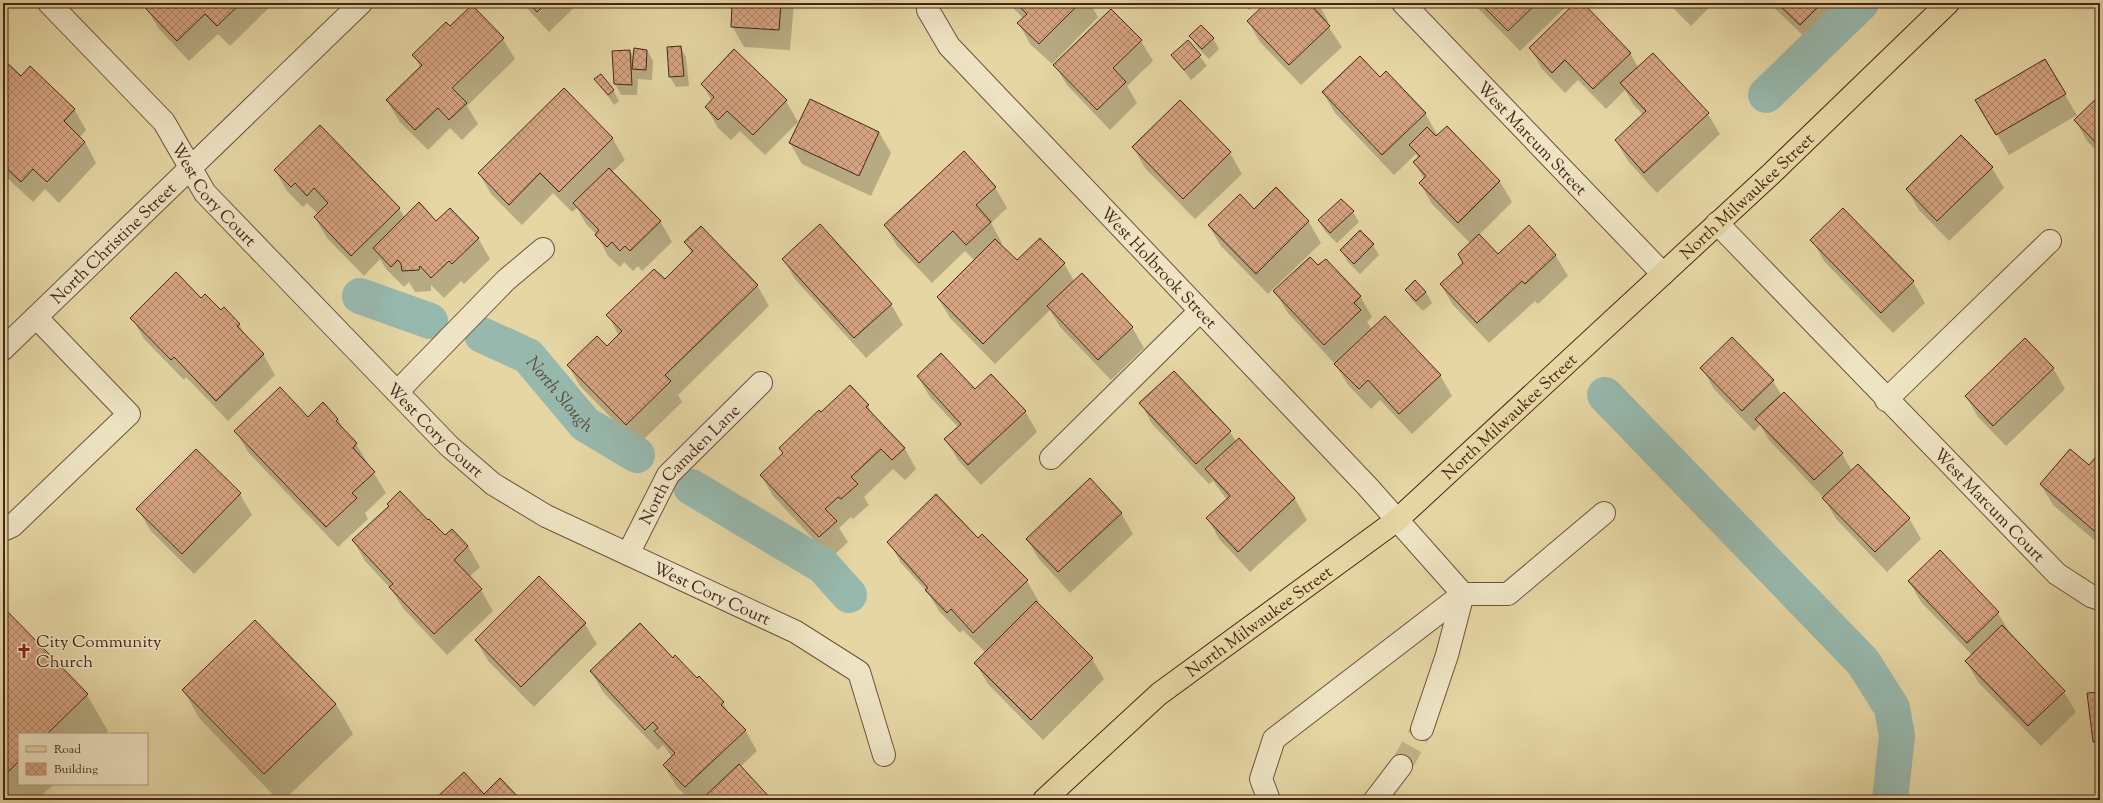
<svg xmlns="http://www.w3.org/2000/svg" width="2103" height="803" font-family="'Sorts Mill Goudy',serif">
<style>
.shadow{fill:#0003}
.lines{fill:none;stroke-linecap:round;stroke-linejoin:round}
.canal{stroke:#97b8ad;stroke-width:36}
.building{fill:url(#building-cross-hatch);stroke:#472518}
.minor-tunnel{stroke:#c5b388;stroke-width:22;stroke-dasharray:22 11;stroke-linecap:butt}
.minor-casing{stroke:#6e513b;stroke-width:24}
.major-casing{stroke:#472518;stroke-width:24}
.minor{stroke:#eee4c4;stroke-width:22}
.major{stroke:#e5d6a4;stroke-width:22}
.labels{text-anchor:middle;stroke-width:3;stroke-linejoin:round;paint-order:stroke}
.street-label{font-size:17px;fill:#472518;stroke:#eee4c4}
.poi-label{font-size:17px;fill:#472518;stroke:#eee4c4;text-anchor:start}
.water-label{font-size:18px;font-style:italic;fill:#5b4a3d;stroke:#eee4c4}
</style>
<defs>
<pattern id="building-cross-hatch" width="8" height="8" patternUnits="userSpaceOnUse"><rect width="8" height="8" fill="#d6a482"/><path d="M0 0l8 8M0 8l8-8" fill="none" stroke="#af8569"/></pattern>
</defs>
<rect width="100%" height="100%" fill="#e5d6a4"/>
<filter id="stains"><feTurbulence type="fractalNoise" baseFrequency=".005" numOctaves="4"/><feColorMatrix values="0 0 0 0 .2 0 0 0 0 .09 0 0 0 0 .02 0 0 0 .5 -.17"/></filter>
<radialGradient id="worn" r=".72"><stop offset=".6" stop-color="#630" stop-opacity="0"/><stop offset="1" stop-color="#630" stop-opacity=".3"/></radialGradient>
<path class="shadow" d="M153,3h121l-44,43 -12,-12 -29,27 -30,-32 -12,-20z
M522,3h57l-30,29z
M733,3h61l-4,47 -46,-3 -12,-21z
M1008,3h82l8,14 -46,47 -22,-20 -11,-21 4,-5z
M1242,3h15l-8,7z
M1267,3h51l10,18 -2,2 16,24 -41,38 -41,-43 -12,-21z
M1473,3h97l-50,48z
M1577,3h5l48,50 8,14 70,47 12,20 -63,59 -29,-32 -12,-20 27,-26 -10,-11 -8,-14 -19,19 -28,-29 -13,13 -23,-24 -12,-21z
M1668,3h46l-23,23z
M1769,3h85l-41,42z
M450,27l53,12 12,20 -48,47 11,18 -16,16 -12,-12 -22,22 -29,-29 -12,-21 34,-32 -8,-13z
M1191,37l22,1 6,11 -10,10 -12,-12z
M1141,41l12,20 -26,25 10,17 -27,27 -43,-45 -12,-20z
M1188,41l19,25 -16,14 -19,-25z
M680,47l6,10 3,29 -13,1 -6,-10 -2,-29z
M647,50l6,11 -1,19 -14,-1 -1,16h-16l-6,-11 -2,-32 17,-1 4,7z
M3,60l18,17 53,32 12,21 -6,7 5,5 11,21 -37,40 -14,-14 -12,13 -30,-28z
M1380,78l45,35 13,23 9,-9 53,55 12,20 -33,33 19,21 30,-29 28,29 12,20 -30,28 -3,-3 -46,42 -36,-38 -12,-20 23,-22 6,-20 -38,-39 -12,-21 4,-4 -10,-17 4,-3 -2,-5 -22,21 -59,-62 -12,-21z
M596,79l17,11 6,11 -5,4z
M702,84l84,17 12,21 -33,33 -25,-24 -9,9 -13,-12 -12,-21 6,-6z
M564,89l49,50 12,21 -13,12 48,49 12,21 -30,29 -4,-5 -5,5 -9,-9 -4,5 -12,-11 -12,-22 -10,-10 -9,-16 -5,4 -19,-19 -31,32 -31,-31 -12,-21z
M2065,95l12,20 -68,40 -32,-55z
M2100,96v58l-13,-13 -12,-21z
M1180,102l50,51 12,21 -47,45 -50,-51 -12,-21z
M879,132l12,21 -20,43 -69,-32 -12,-21z
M1992,168l12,20 -55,53 -30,-31 -12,-21z
M275,170l124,38 6,10 31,4 42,16 12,21 -26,25 -3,-3 -17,17 -13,-13v6l-16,1 -6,-10 -5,5 -18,-18 -6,-10 -16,17 -37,-38 -12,-21 3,-3 -11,-11 -4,4 -16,-16z
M995,187l12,21 -16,15 11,20 -2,2 17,17 47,1 10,18 58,46 12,21 -33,32 -51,-53 -10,-17 -55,54 -45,-46 -12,-20 37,-37 -10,-10 -33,32 -35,-37 -12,-21z
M1276,188l33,34 12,21 -53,51 -47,-48 -12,-20 45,-16z
M1353,212l6,10 -22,21 -12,-12 -6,-10z
M1360,232l13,13 6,10 -19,19 -13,-13 -6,-11z
M1812,240l101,42 12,21 -32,30 -69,-72z
M685,242l72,43 12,21 -91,89 4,7 -44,43 -58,-59 -12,-21 39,-17 12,-12 -11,-21 56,-34 28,-27z
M783,259l108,45 12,21 -37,33 -71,-79z
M1318,267l42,29 12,21 -5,5 5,8 68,45 12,21 -40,38 -32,-34 -9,9 -23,-24 -13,-21 -48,-52 -12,-21z
M1406,290l20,2 6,11 -9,8 -11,-11z
M201,299l38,25 6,11 18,19 12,21 -47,46 -42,-44 -2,3 -40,-41 -12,-21z
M1702,368l71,13 9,15 60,58 10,17 57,47 12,21 -34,33 -51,-53 -12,-21 -55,-58 -9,-15 -6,6 -40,-42z
M2053,368l12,21 -59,57 -28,-29 -12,-21z
M1174,372l56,60 6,10 3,-3 56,60 12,21 -57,52 -31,-33 -11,-21 19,-18 -14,-19 -4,3 -57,-60 -11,-21z
M918,377l57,13 50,21 12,21 -56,53 -23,-25 -12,-20 13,-12 -29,-31z
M850,386l18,20 7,12 30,31 11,20 -11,11 -12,-11 -29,28 5,8 -16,14 -2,-2 -12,11 9,14 -17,16 -58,-62 -12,-21 22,-21 -3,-5z
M308,418l30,1 7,13 11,12 30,49 -21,20 3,6 -30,28 -90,-95 -12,-21z
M196,450l44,44 12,21 -58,59 -44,-44 -12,-21z
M2100,454v91l-47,-40 -12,-20 48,-19z
M1121,513l12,21 -63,59 -31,-34 -12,-20z
M452,530l16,16 12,21 -11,10 12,13 12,21 -46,44 -44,-47 -12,-19 -26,-28 -12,-21 92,-3z
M978,539l49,42 12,21 -2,1 55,56 12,20 -61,61 -55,-56 -12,-20 10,-11 -23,-23 -3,3 -21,-22 -10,-17 -28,-31 -12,-21z
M1940,552l58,61 12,20 -1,2 55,57 12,20 -35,34 -63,-64 -12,-21 6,-6 -51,-53 -12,-21z
M3,609l84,86 21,36 -3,3h-86v50h35l-17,16h-34z
M585,624l12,20 -63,63 -46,-46 -12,-21z
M673,659l50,44 7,12 15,15 12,21 -17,16 31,33h-81l-14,-14 -12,-21 8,-8 -9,-12 -5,5 -55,-58 -12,-21z
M183,690l153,14 17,30 -69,66h-6l-78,-81z
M2100,693v59l-6,-11z"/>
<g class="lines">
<g class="canal">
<path d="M1766,95l95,-92"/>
<path d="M360,296l70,25"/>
<path id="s1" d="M482,335l46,21 57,68 52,31"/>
<path d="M1605,395l258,267 29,46 5,28 -7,64"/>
<path d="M691,487l132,79 26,29"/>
</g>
</g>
<path class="building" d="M151,3h90l-24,23 -12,-12 -28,27 -31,-32z
M529,3h17l-9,9z
M732,3h49l-2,27 -48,-3z
M1016,3h64l-41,41 -22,-21 10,-9z
M1266,3h48l-3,2 19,21 -41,39 -42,-44z
M1480,3h57l-29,28z
M1575,3h8l48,50 -38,36 -28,-29 -13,13 -23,-25z
M1777,3h45l-22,22z
M472,5l32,33 -52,50 15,15 -18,17 -11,-12 -23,22 -29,-30 36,-35 -10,-10 34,-33 4,4z
M1111,9l31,31 -29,28 13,14 -29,28 -44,-45z
M1201,25l13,13 -12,11 -13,-13z
M1188,40l13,15 -17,15 -13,-15z
M681,46l3,30 -15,1 -2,-30z
M634,48l13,2 -1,20 -14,-1z
M734,49l53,51 -34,35 -26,-24 -9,9 -13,-13 9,-10 -13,-13z
M630,50l2,35 -18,-1 -2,-33z
M1653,53l56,60 -65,60 -29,-33 31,-29 -26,-28z
M1360,56l20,21 6,-6 40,42 -44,42 -60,-63z
M3,59l18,17 9,-10 45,43 -11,12 21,21 -38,40 -14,-13 -12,13 -18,-17z
M2045,59l21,35 -70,41 -21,-35z
M601,74l13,16 -6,5 -14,-16z
M564,88l49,50 -54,54 -19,-19 -31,32 -31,-32z
M2100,95v52l-26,-27z
M810,99l69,33 -20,44 -70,-33z
M1180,100l51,52 -48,47 -51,-52z
M320,125l80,83 -49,48 -37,-39 14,-14 -14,-15 -7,8 -12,-13 -4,4 -17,-17z
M1447,126l53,55 -42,42 -39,-40 7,-7 -13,-14 7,-6 -11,-11 18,-18 9,9z
M1961,135l32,32 -56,54 -31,-32z
M964,151l32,36 -20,18 15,17 -25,23 -13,-14 -34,32 -35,-38z
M609,168l52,53 -31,30 -5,-5 -5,5 -8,-9 -5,5 -12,-12 4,-5 -26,-27z
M1276,187l33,34 -53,53 -48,-49 32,-31 14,15z
M1341,199l13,12 -24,22 -12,-13z
M419,202l17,19 14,-13 29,30 -27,26 -3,-3 -18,17 -11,-12 -1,4 -17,1 -1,-7 -3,-4 -7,7 -18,-19z
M1843,208l71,73 -33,32 -71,-73z
M820,224l72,80 -38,34 -72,-79z
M1529,225l27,30 -31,29 -3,-3 -45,42 -37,-39 23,-21 -5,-9 21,-20 19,20z
M701,226l57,59 -93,90 6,6 -45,44 -59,-60 30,-29 10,10 15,-15 -16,-16 48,-46 11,10 28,-28 -9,-9z
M1360,230l14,14 -20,20 -14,-14z
M1040,238l25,25 -82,81 -46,-47 58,-58 22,21z
M1310,257l8,8 8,-6 35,37 -7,7 7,7 -37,35 -51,-54z
M176,272l25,26 4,-4 16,16 3,-3 16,17 -3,2 27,28 -48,47 -42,-44 -3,3 -41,-42z
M1082,273l51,54 -35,33 -51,-54z
M1415,280l11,12 -10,9 -11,-11z
M1385,316l56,59 -42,39 -31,-34 -9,9 -25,-25z
M1732,337l42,43 -32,31 -42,-43z
M2025,338l29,30 -61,58 -28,-30z
M941,353l34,36 16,-15 35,37 -58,54 -24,-26 17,-15 -44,-48z
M1174,371l57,60 -35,33 -57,-61z
M850,385l19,20 -3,2 39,41 -13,12 -11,-11 -30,28 7,7 -17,15 -3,-2 -13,12 12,12 -18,16 -59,-62 23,-22 -4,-5 40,-38 2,2z
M280,387l28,30 15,-15 15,17 -2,2 21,22 -4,5 22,24 -23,21 5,5 -31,29 -92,-96z
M1784,392l59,61 -29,27 -59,-61z
M1239,438l56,60 -57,54 -32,-34 24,-22 -25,-27z
M196,449l45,44 -59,61 -46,-45z
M2070,449l19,16 11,-13v84l-60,-52z
M1858,464l52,54 -35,34 -53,-54z
M1090,478l32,35 -64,59 -32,-33z
M400,491l28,29 1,-1 16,16 7,-6 16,17 -14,14 28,29 -48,45 -45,-47 4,-3 -41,-44 37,-34 -2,-2z
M936,494l42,44 4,-4 46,46 -55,53 -22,-24 -4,4 -22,-23 3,-2 -41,-46z
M1940,550l59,62 -32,31 -59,-62z
M539,576l47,47 -65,64 -46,-47z
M1036,601l57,57 -62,62 -57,-57z
M3,607l85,87 -41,40h-28v27l-16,16z
M255,620l81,84 -72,70 -82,-84z
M640,623l33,35 2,-3 22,23 2,-2 25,26 -3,3 25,25 -61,57 -22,-22 12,-12 -21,-22 4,-3 -5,-6 -8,8 -55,-59z
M2002,625l63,66 -37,35 -63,-65z
M2100,692v49l-7,1 -6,-49z
M739,764l33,36h-71z
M464,772l20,22 16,-16 21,22h-87z"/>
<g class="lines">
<path class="minor-tunnel" d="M1401,766l21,-37"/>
<defs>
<g id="minor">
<path id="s2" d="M49,3l115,119 41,71 244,253 44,38 53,32 250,116 63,40 25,83"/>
<path id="s3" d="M929,3l-1,7 21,36 418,440 96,108 -189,145 -13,40 8,21"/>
<path id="s4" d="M1403,3l260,271"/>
<path id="s5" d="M1717,223l340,351 34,22 9,3"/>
<path id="s6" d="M3,349l358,-346"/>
<path d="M397,392l109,-112 37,-31"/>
<path d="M1886,400l164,-159"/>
<path d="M1051,458l149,-147"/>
<path d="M3,530l9,-4 117,-112 -93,-97"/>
<path id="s7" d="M628,554l40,-79 93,-92"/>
<path d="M1422,729l25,-74 16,-61h45l96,-81"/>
<path d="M1375,800l26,-34"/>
</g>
<g id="major">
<path id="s8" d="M1044,800l115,-106 238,-174 374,-346 177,-171"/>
</g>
</defs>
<use href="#minor" class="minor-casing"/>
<use href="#major" class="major-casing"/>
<use href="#minor" class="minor"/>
<use href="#major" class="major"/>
</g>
<defs>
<symbol id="church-bare" viewBox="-9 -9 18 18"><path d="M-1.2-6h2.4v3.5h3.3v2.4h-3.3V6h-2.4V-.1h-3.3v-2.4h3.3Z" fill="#8f2418" stroke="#eee4c4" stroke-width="2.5" paint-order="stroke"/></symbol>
</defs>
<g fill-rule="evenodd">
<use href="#church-bare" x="13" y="640" width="22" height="22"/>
</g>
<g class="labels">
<g class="street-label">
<text dy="6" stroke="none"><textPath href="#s4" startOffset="187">West Marcum Street</textPath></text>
<text dy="6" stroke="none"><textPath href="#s2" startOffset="254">West Cory Court</textPath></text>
<text dy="6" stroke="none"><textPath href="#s8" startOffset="928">North Milwaukee Street</textPath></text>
<text dy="6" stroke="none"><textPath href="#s6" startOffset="153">North Christine Street</textPath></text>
<text dy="6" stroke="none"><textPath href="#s3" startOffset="354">West Holbrook Street</textPath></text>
<text dy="6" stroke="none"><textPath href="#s8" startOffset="604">North Milwaukee Street</textPath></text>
<text dy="6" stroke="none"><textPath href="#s2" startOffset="578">West Cory Court</textPath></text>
<text dy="6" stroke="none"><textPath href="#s7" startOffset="110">North Camden Lane</textPath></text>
<text dy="6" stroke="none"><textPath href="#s5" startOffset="392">West Marcum Court</textPath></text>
<text dy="6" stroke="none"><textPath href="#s2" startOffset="902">West Cory Court</textPath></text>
<text dy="6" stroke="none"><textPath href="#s8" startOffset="280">North Milwaukee Street</textPath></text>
</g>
<g class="poi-label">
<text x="36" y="647">City Community<tspan x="36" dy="20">Church</tspan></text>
</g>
<g class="water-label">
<text dy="6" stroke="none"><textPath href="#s1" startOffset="100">North Slough</textPath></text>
</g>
</g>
<rect width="2103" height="803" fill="none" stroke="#e5d6a4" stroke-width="16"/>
<rect x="4" y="4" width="2095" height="795" fill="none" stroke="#472518" stroke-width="2"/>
<rect x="8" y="8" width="2087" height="787" fill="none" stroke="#472518"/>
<rect x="18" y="733" width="130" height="52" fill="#eee4c4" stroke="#ab987f"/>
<rect x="26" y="746" width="20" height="6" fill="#e5d6a4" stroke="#ab987f"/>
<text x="54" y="753" font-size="12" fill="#472518">Road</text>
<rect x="26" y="763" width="20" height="12" fill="url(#building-cross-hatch)" stroke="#ab987f"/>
<text x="54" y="773" font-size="12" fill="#472518">Building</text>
<rect width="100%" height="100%" filter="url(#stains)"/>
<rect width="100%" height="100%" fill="url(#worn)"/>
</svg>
